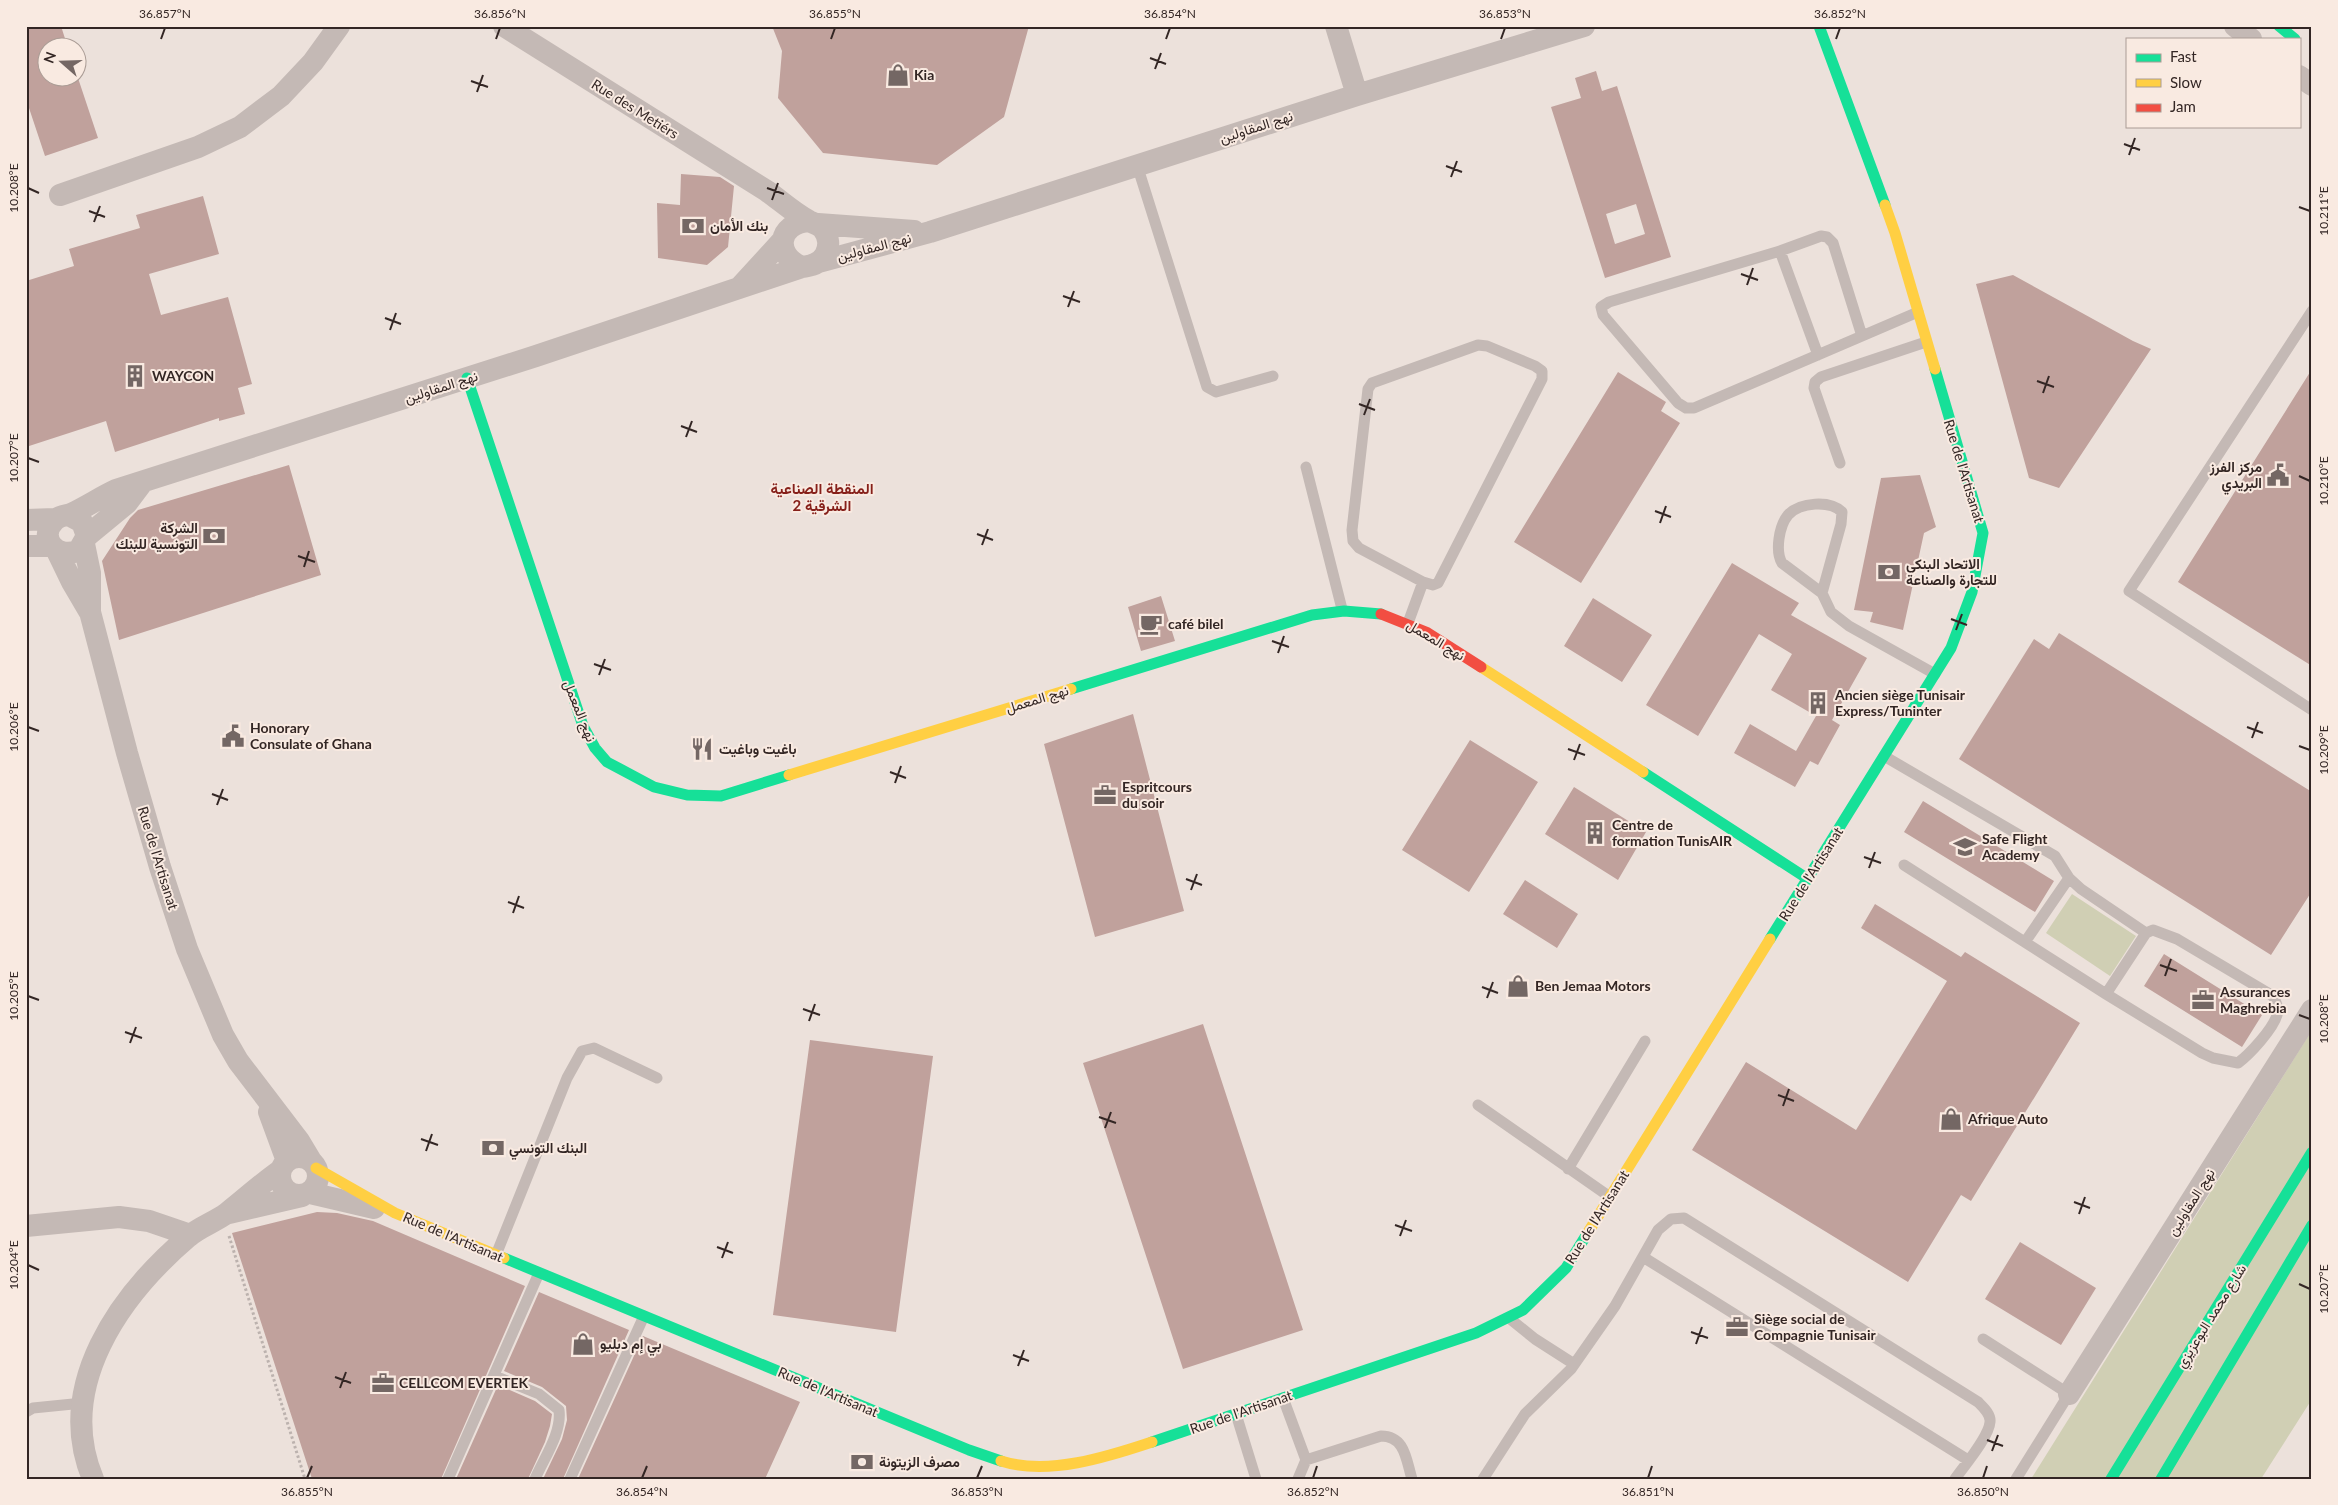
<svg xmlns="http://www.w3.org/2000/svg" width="2338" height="1505" font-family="Lato,Vazirmatn,sans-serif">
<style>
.green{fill:#d0cfb4}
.building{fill:#c0a19c;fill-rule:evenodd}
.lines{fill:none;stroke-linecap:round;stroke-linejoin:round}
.path{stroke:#bcb2ae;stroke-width:3;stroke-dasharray:2.5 2.5;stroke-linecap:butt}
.lane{stroke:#c4b9b5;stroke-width:11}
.street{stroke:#c4b9b5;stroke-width:22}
.fast{stroke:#16e098;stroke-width:11}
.slow{stroke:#ffcf43;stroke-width:11}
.jam{stroke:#f24e42;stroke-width:11}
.ticks{fill:none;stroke:#332624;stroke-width:2}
.labels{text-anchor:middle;stroke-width:4;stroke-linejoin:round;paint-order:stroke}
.poi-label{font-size:14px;font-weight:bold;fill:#332624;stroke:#f9eae1;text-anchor:start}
.street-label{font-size:14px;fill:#332624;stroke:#f9eae1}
.neighbourhood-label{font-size:15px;font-weight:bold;fill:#86201a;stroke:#f9eae1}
.neatline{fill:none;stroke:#332624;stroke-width:2}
.ticks-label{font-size:12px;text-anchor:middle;fill:#332624}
</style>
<rect width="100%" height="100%" fill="#ece1db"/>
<path class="green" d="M2072,894l64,42 -26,40 -64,-43z
M2312,1030v369l-51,80h-230z"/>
<path class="building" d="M26,26h35l7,22h-20v30h30l20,60 -53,18 -19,-57z
M772,26h257l-25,91 -67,48 -114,-12 -45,-55 4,-47z
M1596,71l6,20 15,-5 54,171 -66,21 -54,-171 30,-9 -6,-20zM1636,204l9,30 -30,10 -9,-30z
M681,174l39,3 14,9 -6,61 -21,18 -49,-7 -1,-55 23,2z
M203,196l16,58 -70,20 12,41 67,-18 24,87 -14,4 7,26 -26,7v-3l-104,34 -9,-31 -80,26v-166l48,-15 -5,-17 71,-21 -4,-13z
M2013,275l120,66 18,8 -92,139 -30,-10 -53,-194z
M2312,369v297l-134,-84z
M1618,372l48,30 -5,9 19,12 -99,160 -67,-41z
M289,465l32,110 -202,65 -17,-79 28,-43 8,-8z
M1920,475l16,52 -12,6 -21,97 -33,-8 3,-10 -19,-2 27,-132z
M1732,563l67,40 -8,12 76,43 -35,62 8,5 -22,40 -8,-4 -15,26 -61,-34 16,-29 46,27 20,-35 -45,-26 21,-36 -33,-20 -61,102 -52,-31z
M1161,596l14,45 -34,10 -13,-44z
M1593,598l59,37 -30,47 -58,-36z
M2059,633l253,159v99l-41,64 -312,-196 75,-120 15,10z
M1133,714l51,197 -89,26 -51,-193z
M1470,740l68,42 -69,110 -67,-42z
M1574,787l72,45 -28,48 -73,-46z
M1923,801l131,80 -19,31 -131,-80z
M1525,880l53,34 -21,34 -54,-34z
M1875,904l86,53 4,-5 115,71 -109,178 -10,-6 -53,87 -216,-132 54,-88 110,68 91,-149 -86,-53z
M2164,954l98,61 -20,32 -98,-61z
M1203,1024l100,306 -120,39 -100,-306z
M810,1040l123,16 -37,276 -123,-17z
M317,1212l20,1 36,8 152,65 -84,193h-129l-80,-246z
M2020,1242l76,46 -35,57 -76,-46z
M539,1292l90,38 -66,149h-20l19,-40 5,-19 -1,-14 -24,-19 -38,-16z
M643,1336l157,66 -35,77h-187z
M498,1385l37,16 17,13 -2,12 -5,16 -17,37h-72z"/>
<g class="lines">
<path class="path" d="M229,1236l76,243"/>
<path class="lane" d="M1137,165l70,222 9,5 57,-16
M1780,251l-171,51 -8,5 2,8 75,88 8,5h8l224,-96
M2312,311l-183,280 183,119
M1818,355l-38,-104 41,-15 6,1 6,6 29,93
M1840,463l-26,-75 1,-6 6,-5 105,-35
M1306,467l36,142
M1822,593l19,-69 1,-12c-12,-12 -42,-10 -54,3 -9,11 -13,36 -6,48l40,30 9,19 18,14 86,48
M1408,623l15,-41 -64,-34 -6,-7 -1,-11 16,-141 4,-6 106,-38 9,1 48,20 7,5v8l-104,204 -5,2 -10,-3
M1884,756l171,100 14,22 12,11 65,44
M1904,865l202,129 96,59 11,5 25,5c12,-9 35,-34 39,-48 2,-7 -1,-13 -4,-19l-96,-57 -24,-9 -7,3 -40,61
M2025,942l44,-64
M1478,1105l132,92
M1568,1169l77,-128
M496,1255l71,-177 15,-27 12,-3 63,30
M1643,1257l325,203
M1509,1318l26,21 39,25
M1983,1339l86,55 -53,85
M495,1376l44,18 20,16c3,23 -15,48 -24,69
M1283,1398l23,62 -8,19
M26,1412l7,-4 50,-5
M1236,1414l20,65
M1306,1460l75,-24c24,0 25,23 31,43
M448,1479l91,-206
M570,1479l74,-163
M1483,1479l42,-65 46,-45 44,-63 43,-76 13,-11 13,-1 294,184c5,5 13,12 12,20 -1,15 -26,44 -35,57"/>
<path class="street" d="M504,26l263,165c14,10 27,22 42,30 6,3 10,3 14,8 6,7 7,18 2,26 -5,9 -14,11 -23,12 -29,-12 -24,-44 7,-46
M1336,26l21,69
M2235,26l16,13
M2299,76l13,9
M60,195l138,-48 42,-20 41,-31 32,-34 26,-36
M818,224l96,7
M819,262l111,-30 427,-137 227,-69
M741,286l42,-46
M69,515l13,7 5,14 -8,14c-21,11 -42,-12 -25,-29 5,-6 11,-5 17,-7 15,-7 30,-17 45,-24l420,-134 266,-89
M26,520l29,-1
M87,536l40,-33 15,-20
M84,544l6,29v39l37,141 33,114 27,82 36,86 15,26 61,80 12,20
M26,546h26
M57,551l15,31 17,29
M269,1112l18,49
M280 1176a19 19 0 1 1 38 0a19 19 0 1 1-38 0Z
M310,1193l64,15
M229,1213l73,-17
M26,1226l93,-9 30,4 41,14
M2069,1394l243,-384
M93,1479c-39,-93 27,-184 95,-242 11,-10 27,-15 39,-24 18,-14 35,-30 54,-43"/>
<path class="fast" d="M1819,26l66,179
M2279,26l16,13
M467,378l116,348 12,22 12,14 47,25 33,8 34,1 68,-21
M1071,689l241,-74 32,-4 37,3
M1643,772l165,107
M1770,939l181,-291 21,-56 11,-59 -48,-164
M504,1258l465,192 32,11
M1152,1442l324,-109 47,-23 43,-42 21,-34
M2111,1479l201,-327
M2161,1479l151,-254"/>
<path class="slow" d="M1885,205l10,28 40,136
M1481,667l162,105
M789,775l282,-86
M316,1168l79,45 109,45
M1587,1234l183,-295
M1001,1461c47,15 106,-4 151,-19"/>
<path class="jam" d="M1381,614l45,18 55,35"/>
</g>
<path class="ticks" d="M161,39l4,-11M496,39l4,-11M831,39l4,-11M1166,39l4,-11M1501,39l4,-11M1836,39l4,-11M1150,58l16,6M1155,69l6,-16M471,81l17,6M477,92l6,-17M2124,144l16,6M2129,155l6,-17M1446,166l16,6M1451,177l6,-16M28,188l11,5M767,188l17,6M772,200l6,-17M2299,207l11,4M89,211l16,6M94,222l6,-16M1741,274l17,6M1747,285l6,-17M1063,296l17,6M1068,307l6,-16M385,318l16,6M390,330l6,-17M2037,381l17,6M2043,393l6,-17M1359,404l16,6M1364,415l6,-16M681,426l16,6M686,437l6,-16M28,458l11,4M2299,476l11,5M1655,511l16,6M1660,523l6,-17M977,534l16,6M982,545l6,-16M298,556l17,6M304,567l5,-16M1951,619l16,6M1956,630l6,-16M1272,641l17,6M1278,653l6,-17M594,664l17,6M599,675l6,-16M28,727l11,4M2247,727l16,6M2252,738l6,-16M2299,746l11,4M1568,749l17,6M1574,760l6,-16M890,772l16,6M895,783l6,-17M212,794l16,6M217,805l6,-16M1864,857l17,6M1869,868l6,-16M1186,879l16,6M1191,890l6,-16M508,902l16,6M513,913l6,-17M2160,965l17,6M2165,976l6,-17M1482,987l16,6M28,996l11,4M1487,998l6,-16M803,1009l17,6M2299,1015l11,4M809,1021l6,-17M125,1032l17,6M130,1043l6,-16M1778,1095l16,6M1783,1106l6,-17M1099,1117l17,6M1105,1128l6,-16M421,1139l17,6M426,1151l6,-17M2074,1202l16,6M2079,1214l6,-17M1395,1225l17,6M1400,1236l6,-16M717,1247l16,6M722,1258l6,-16M28,1265l11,5M2299,1284l11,5M1691,1332l17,6M1696,1344l6,-17M1013,1355l16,6M1018,1366l6,-16M335,1377l16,6M340,1388l6,-16M1987,1440l16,6M1992,1451l6,-16M307,1478l5,-12M642,1478l5,-12M977,1478l5,-12M1313,1478l4,-12M1648,1478l4,-12M1983,1478l4,-12"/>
<defs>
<symbol id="shop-bare" viewBox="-9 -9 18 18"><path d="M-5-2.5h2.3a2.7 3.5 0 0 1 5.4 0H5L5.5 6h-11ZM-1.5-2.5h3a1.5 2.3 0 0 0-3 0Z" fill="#746764" stroke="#f9eae1" stroke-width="2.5" paint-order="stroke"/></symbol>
<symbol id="bank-bare" viewBox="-9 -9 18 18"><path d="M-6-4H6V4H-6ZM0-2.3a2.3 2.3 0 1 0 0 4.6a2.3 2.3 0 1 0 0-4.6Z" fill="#746764" stroke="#f9eae1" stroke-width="2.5" paint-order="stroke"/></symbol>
<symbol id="building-bare" viewBox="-9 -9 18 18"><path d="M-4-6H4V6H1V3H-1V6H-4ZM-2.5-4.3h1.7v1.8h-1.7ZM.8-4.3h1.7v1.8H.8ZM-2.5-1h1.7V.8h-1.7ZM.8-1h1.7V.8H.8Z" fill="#746764" stroke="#f9eae1" stroke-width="2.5" paint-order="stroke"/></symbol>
<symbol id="civic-bare" viewBox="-9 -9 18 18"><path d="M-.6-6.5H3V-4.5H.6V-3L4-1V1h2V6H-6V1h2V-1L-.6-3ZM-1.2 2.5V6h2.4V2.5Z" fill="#746764" stroke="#f9eae1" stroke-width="2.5" paint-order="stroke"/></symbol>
<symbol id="cafe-bare" viewBox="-9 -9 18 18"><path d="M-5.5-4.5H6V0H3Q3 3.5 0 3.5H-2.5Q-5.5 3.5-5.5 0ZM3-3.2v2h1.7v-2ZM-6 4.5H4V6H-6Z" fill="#746764" stroke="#f9eae1" stroke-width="2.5" paint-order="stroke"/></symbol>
<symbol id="restaurant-bare" viewBox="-9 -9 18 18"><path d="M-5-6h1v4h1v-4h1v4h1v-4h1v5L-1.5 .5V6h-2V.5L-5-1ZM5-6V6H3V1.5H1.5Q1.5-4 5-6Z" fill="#746764" stroke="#f9eae1" stroke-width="2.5" paint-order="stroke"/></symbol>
<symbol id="office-bare" viewBox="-9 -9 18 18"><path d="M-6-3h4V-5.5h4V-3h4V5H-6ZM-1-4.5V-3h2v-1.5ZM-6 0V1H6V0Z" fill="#746764" stroke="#f9eae1" stroke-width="2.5" paint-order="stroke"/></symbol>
<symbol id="university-bare" viewBox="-9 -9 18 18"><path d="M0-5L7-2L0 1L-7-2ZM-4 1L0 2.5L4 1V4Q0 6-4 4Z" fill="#746764" stroke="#f9eae1" stroke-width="2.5" paint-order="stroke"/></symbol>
</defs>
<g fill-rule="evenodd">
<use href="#shop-bare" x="882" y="59" width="32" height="32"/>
<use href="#bank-bare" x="677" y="210" width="32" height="32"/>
<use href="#building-bare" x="119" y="360" width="32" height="32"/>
<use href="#civic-bare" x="2262" y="459" width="32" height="32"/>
<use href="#bank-bare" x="198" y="520" width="32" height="32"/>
<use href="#bank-bare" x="1873" y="556" width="32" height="32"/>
<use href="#cafe-bare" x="1135" y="608" width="32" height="32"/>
<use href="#building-bare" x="1802" y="687" width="32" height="32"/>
<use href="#civic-bare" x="217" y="720" width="32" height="32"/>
<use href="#restaurant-bare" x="686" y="733" width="32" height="32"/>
<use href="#office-bare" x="1089" y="779" width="32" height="32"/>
<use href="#building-bare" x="1579" y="817" width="32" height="32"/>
<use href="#university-bare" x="1949" y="831" width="32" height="32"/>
<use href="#shop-bare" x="1502" y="970" width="32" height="32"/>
<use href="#office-bare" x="2187" y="984" width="32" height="32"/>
<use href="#shop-bare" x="1935" y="1103" width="32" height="32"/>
<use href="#bank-bare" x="477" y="1132" width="32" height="32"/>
<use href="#office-bare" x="1721" y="1311" width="32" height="32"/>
<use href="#shop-bare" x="567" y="1328" width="32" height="32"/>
<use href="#office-bare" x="367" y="1367" width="32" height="32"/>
<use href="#bank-bare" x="846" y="1446" width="32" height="32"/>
</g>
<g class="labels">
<g class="poi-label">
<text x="914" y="80">Kia</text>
<text x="710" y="231">بنك الأمان</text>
<text x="152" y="381">WAYCON</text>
<text x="2262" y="472" text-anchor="end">مركز الفرز<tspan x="2262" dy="16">البريدي</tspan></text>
<text x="198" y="533" text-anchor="end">الشركة<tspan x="198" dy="16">التونسية للبنك</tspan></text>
<text x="1906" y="569">الاتحاد البنكي<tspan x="1906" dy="16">للتجارة والصناعة</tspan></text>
<text x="1168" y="629">café bilel</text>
<text x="1835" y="700">Ancien siège Tunisair<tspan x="1835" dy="16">Express/Tuninter</tspan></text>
<text x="250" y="733">Honorary<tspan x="250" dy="16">Consulate of Ghana</tspan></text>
<text x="719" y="754">باغيت وباغيت</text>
<text x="1122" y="792">Espritcours<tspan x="1122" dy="16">du soir</tspan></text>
<text x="1612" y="830">Centre de<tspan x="1612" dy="16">formation TunisAIR</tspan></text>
<text x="1982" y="844">Safe Flight<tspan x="1982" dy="16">Academy</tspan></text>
<text x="1535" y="991">Ben Jemaa Motors</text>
<text x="2220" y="997">Assurances<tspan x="2220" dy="16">Maghrebia</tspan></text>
<text x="1968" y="1124">Afrique Auto</text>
<text x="509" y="1153">البنك التونسي</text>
<text x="1754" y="1324">Siège social de<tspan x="1754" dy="16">Compagnie Tunisair</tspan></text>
<text x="600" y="1349">بي إم دبليو</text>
<text x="399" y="1388">CELLCOM EVERTEK</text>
<text x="879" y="1467">مصرف الزيتونة</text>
</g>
<g class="street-label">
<text transform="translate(635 109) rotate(32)" y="5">Rue des Metiérs</text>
<text transform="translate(1256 127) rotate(-18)" y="5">نهج المقاولين</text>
<text transform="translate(874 247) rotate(-15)" y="5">نهج المقاولين</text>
<text transform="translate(441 387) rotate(-18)" y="5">نهج المقاولين</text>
<text transform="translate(1964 471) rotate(73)" y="5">Rue de l'Artisanat</text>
<text transform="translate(1436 640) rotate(31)" y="5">نهج المعمل</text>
<text transform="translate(1037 699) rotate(-17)" y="5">نهج المعمل</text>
<text transform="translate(580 711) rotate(68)" y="5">نهج المعمل</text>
<text transform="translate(158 858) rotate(73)" y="5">Rue de l'Artisanat</text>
<text transform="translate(1811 874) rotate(-58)" y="5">Rue de l'Artisanat</text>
<text transform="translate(2191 1202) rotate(-58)" y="5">نهج المقاولين</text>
<text transform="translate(1597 1217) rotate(-58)" y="5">Rue de l'Artisanat</text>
<text transform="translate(453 1237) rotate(23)" y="5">Rue de l'Artisanat</text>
<text transform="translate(2211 1316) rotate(-58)" y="5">شارع محمد البوعزيزي</text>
<text transform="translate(828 1392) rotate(23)" y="5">Rue de l'Artisanat</text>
<text transform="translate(1241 1412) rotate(-19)" y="5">Rue de l'Artisanat</text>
</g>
<g class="neighbourhood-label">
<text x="822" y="494">المنقطة الصناعية<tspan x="822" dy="17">الشرقية 2</tspan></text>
</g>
</g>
<rect width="2338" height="1505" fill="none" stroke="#f9eae1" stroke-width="55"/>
<rect x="2126" y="38" width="175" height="90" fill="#f9eae1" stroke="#aa9c95"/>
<rect x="2136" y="54" width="25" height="8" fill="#16e098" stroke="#aa9c95"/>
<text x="2170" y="62" font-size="15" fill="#332624">Fast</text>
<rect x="2136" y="79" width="25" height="8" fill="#ffcf43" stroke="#aa9c95"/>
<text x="2170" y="88" font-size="15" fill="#332624">Slow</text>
<rect x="2136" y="104" width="25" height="8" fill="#f24e42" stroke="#aa9c95"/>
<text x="2170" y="112" font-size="15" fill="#332624">Jam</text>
<g transform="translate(62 62) rotate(290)"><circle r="24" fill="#f9eae1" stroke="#aa9c95"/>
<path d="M0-4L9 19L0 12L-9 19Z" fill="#746764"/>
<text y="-8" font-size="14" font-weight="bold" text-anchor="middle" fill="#332624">N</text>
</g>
<rect x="28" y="28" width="2282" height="1450" class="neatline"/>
<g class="ticks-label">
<text x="165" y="18">36.857°N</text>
<text x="500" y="18">36.856°N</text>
<text x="835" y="18">36.855°N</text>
<text x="1170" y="18">36.854°N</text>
<text x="1505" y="18">36.853°N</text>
<text x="1840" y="18">36.852°N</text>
<text transform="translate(14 188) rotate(-90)" y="4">10.208°E</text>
<text transform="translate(2324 211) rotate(-90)" y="4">10.211°E</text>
<text transform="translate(14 458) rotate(-90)" y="4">10.207°E</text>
<text transform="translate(2324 481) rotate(-90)" y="4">10.210°E</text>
<text transform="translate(14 727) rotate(-90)" y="4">10.206°E</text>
<text transform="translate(2324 750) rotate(-90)" y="4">10.209°E</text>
<text transform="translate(14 996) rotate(-90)" y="4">10.205°E</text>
<text transform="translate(2324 1019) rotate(-90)" y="4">10.208°E</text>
<text transform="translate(14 1265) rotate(-90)" y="4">10.204°E</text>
<text transform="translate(2324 1289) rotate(-90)" y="4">10.207°E</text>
<text x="307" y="1496">36.855°N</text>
<text x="642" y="1496">36.854°N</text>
<text x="977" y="1496">36.853°N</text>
<text x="1313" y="1496">36.852°N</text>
<text x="1648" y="1496">36.851°N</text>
<text x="1983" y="1496">36.850°N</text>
</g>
</svg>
